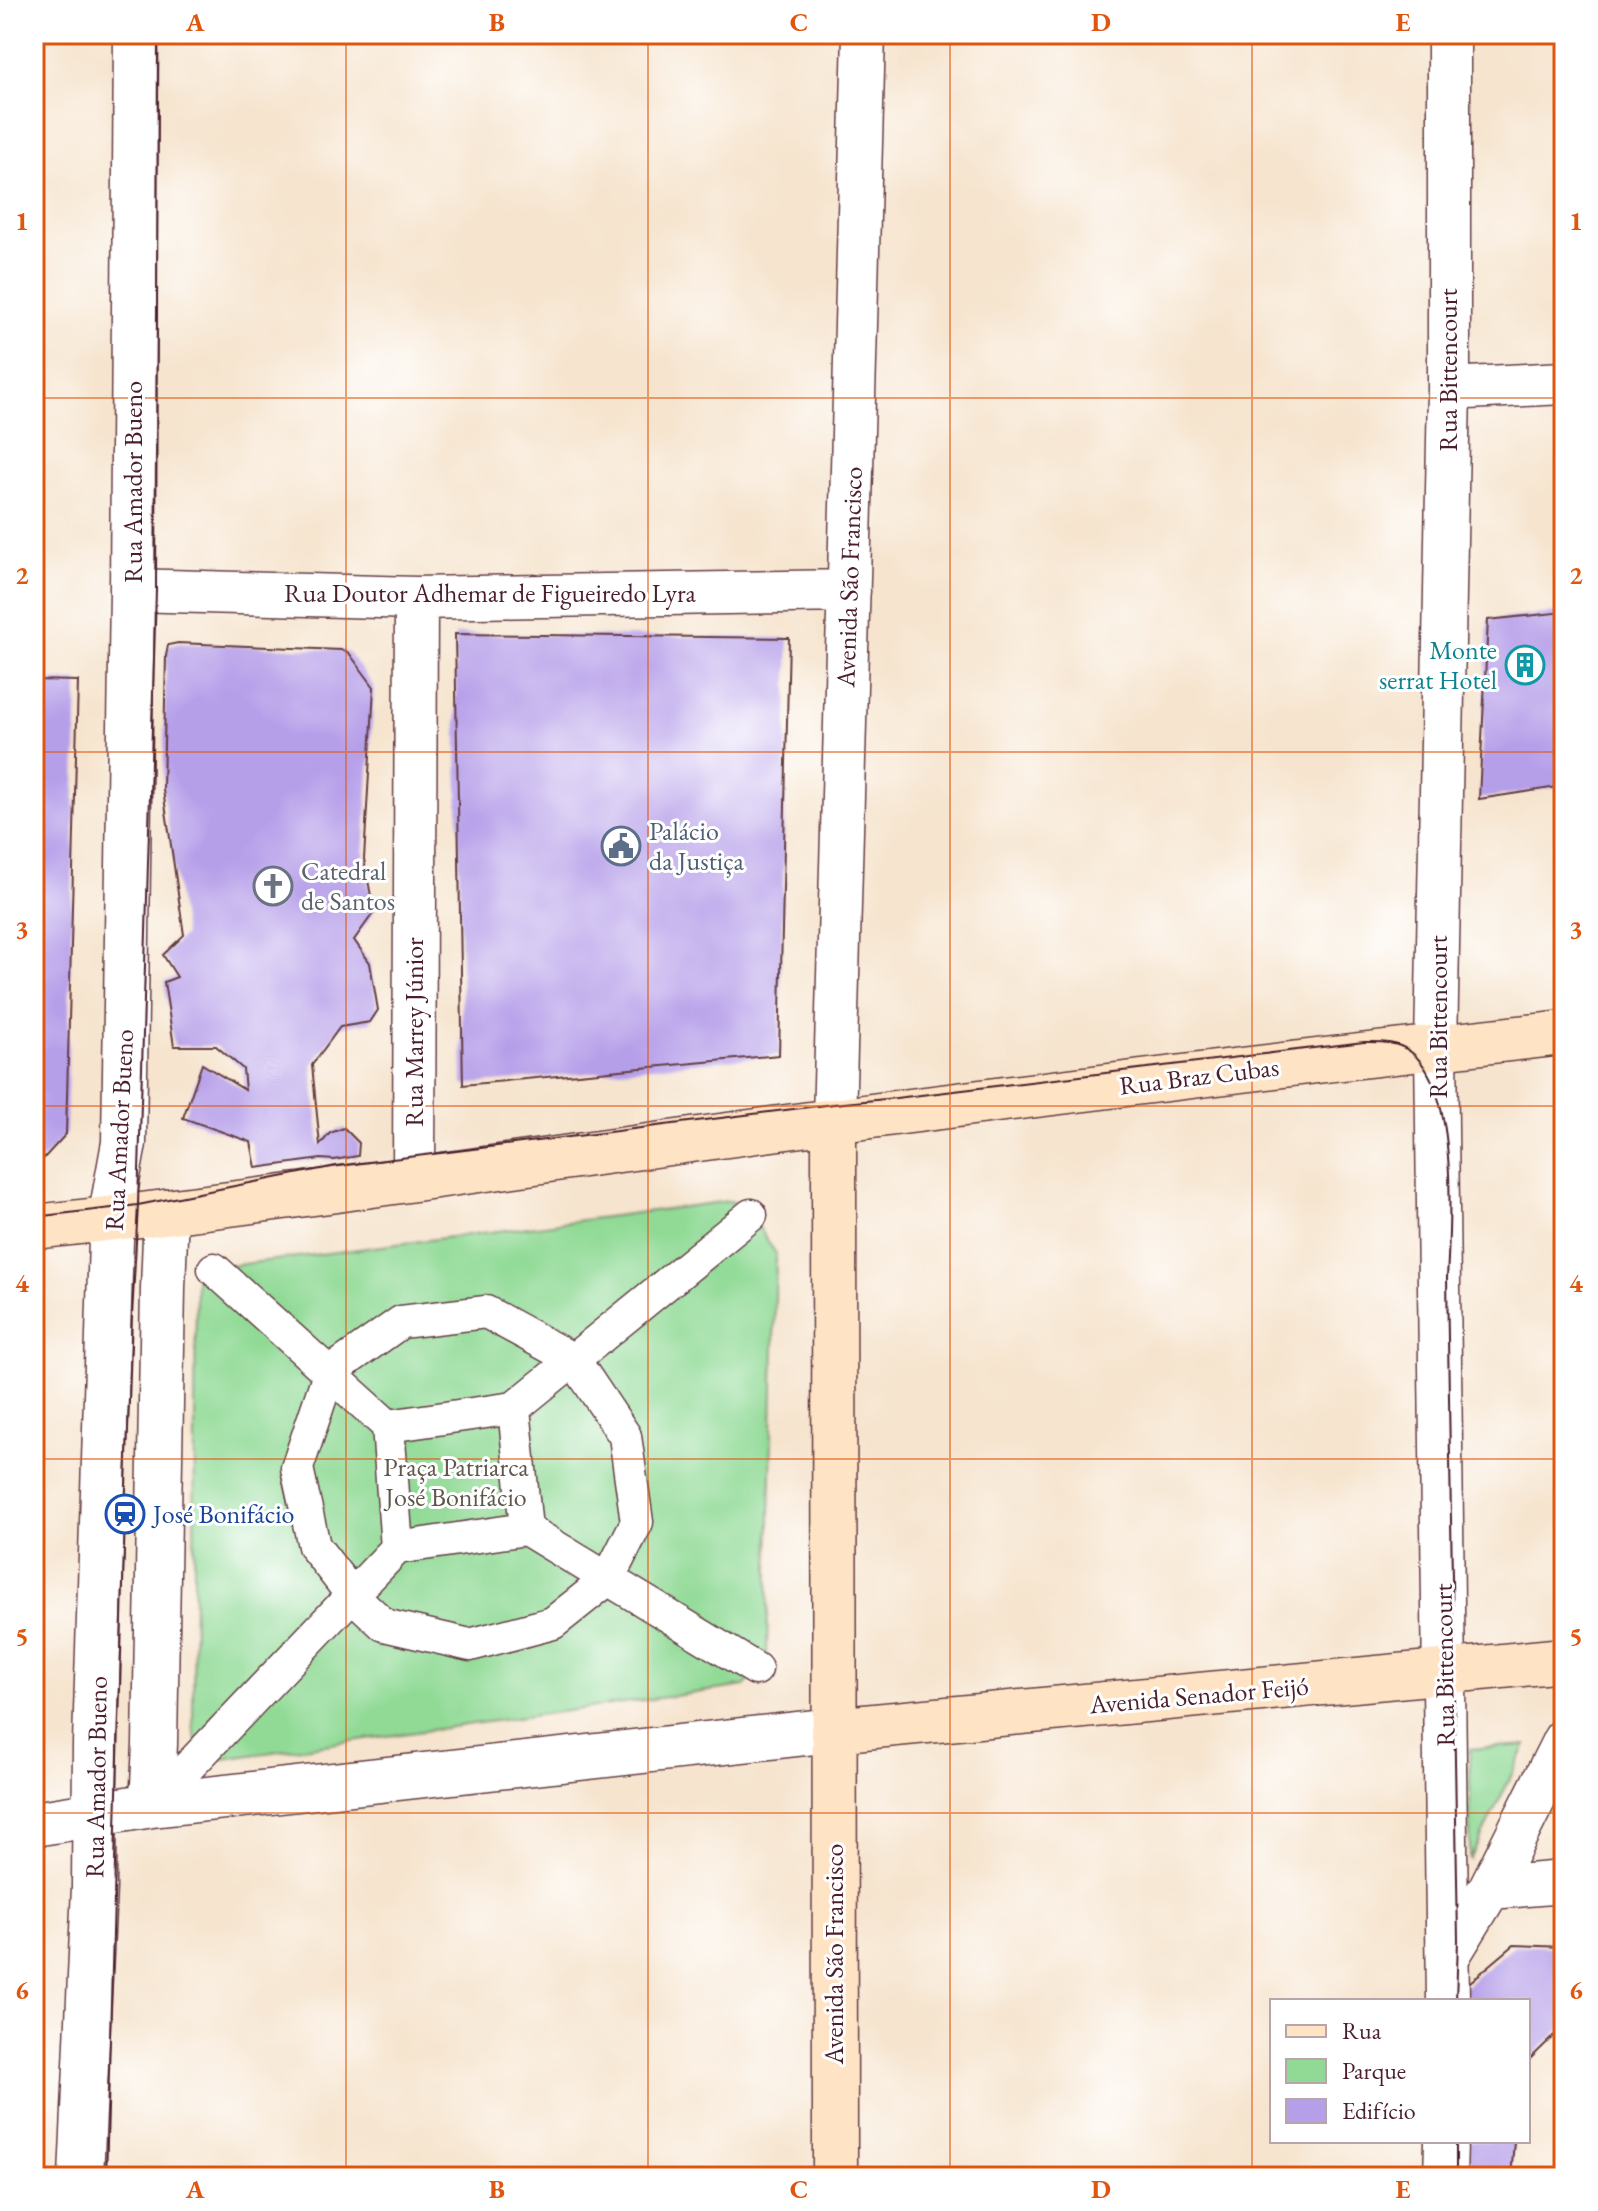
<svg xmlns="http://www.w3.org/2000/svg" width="1598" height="2211" font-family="'EB Garamond',serif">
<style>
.green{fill:#91da96;stroke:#6e7c60;stroke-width:2}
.building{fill:#b69fe9}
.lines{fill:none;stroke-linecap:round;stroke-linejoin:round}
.pedestrian-casing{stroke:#643d43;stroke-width:35}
.minor-casing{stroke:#643d43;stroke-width:45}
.tertiary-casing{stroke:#643d43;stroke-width:47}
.secondary-casing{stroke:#643d43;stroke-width:47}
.pedestrian{stroke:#fff;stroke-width:32}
.minor{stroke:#fff;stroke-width:42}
.tertiary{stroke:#fff;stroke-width:44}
.secondary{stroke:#fee4c5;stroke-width:44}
.tram{stroke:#4a1f2b;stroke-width:2}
.grid{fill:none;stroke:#e0560e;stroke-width:2;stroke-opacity:0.55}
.labels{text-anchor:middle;stroke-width:6;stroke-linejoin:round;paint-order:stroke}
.street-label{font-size:26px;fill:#4a1f2b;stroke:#fff}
.culture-label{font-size:26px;fill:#0d838f;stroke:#fff;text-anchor:end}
.service-label{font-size:26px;fill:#4e5e75;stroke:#fff;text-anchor:start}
.worship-label{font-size:26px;fill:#5b616d;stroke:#fff;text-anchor:start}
.park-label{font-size:26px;fill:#5f574b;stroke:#fff}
.transit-label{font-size:26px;fill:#164399;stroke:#fff;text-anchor:start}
.neatline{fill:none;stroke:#e0560e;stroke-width:3}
.grid-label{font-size:26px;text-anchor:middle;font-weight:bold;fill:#e0560e}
</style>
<rect width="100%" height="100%" fill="#fff"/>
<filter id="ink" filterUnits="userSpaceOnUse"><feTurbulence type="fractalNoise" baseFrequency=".0125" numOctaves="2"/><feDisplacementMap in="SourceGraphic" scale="16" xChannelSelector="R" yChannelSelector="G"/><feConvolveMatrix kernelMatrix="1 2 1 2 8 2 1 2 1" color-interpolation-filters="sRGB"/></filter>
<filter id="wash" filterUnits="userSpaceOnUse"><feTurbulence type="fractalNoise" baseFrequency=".006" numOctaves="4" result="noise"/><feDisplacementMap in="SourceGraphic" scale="32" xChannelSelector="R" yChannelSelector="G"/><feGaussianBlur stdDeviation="1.8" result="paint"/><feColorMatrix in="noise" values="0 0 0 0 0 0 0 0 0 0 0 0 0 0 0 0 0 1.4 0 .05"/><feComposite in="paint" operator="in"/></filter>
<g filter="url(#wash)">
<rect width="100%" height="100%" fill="#f6e4ce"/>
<path class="green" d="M729,1201l16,4 31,49 -9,398 -22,34 -522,73 -14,-1 -11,-8 -5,-26 3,-444 2,-10z
M1526,1745l-56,115v-111z"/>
<g id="blocks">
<path class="building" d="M1564,612v174l-85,13 9,-179z
M455,634l334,4 -10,417 -316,30z
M178,643l163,7 8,3 25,34 -10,172 10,53 -20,28 16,23 8,47 -8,12 -30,5 -28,38 8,80 10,-12 14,-5 15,15 -1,13 -24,4 -13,-1 -65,9 -5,-26 -68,-24 19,-54 43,26 -2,-21 -27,-23h-42l-10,-64 13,-5 -14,-22 21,-20 -21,-145 3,-134 2,-11z
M34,680l44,1 -12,453 -32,35z
M1514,1945l50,2v79l-36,35v-60h-71v-8z
M1457,2141h57l-3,36h-54z"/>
</g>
</g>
<g filter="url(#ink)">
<use href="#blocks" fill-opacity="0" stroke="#643d43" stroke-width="2"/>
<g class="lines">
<defs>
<path id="pedestrian" d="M214,1269l174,157
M486,1312l88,48 51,76 12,86 -29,57 -55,44 -83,22 -86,-20 -32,-30 -38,-49 -17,-78 32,-95 72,-51z
M514,1408l237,-193
M526,1529l230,140
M152,1805l245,-257 129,-19 -12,-121 -126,18 9,122"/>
<path id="minor" d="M1449,389l115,-6
M132,590l284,8 433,-7
M834,1121l30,-1087
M414,1178l2,-580
M1490,1888l74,-6
M1449,1955l41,-67 74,-148
M1448,2001l-12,-954 13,-658v-355
M1445,2177l1,-36"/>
<path id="tertiary" d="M152,1805l3,-61 8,-456 3,-76
M34,1824l118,-19 681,-75
M81,2177l13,-290 1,-144 17,-534 12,-66 8,-553 4,-556"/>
<path id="secondary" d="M834,1121l1,1056
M34,1227c267,-28 533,-72 799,-106 243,-32 487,-61 731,-88
M833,1730l731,-70"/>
</defs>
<use href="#pedestrian" class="pedestrian-casing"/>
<use href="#minor" class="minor-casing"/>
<use href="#tertiary" class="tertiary-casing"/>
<use href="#secondary" class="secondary-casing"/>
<use href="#pedestrian" class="pedestrian"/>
<use href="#minor" class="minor"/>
<use href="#tertiary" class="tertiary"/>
<use href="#secondary" class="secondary"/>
<path class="tram" d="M34,1217l104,-12 198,-39 498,-62 62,-6 468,-56c16,0 33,-1 47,10 48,38 39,169 36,226l11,662 -2,61
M106,2177l19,-663 7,-198 6,-111 18,-615 2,-556
M1456,2177v-36"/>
</g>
</g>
<path class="grid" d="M346,34v2143M648,34v2143M950,34v2143M1252,34v2143M34,398h1530M34,752h1530M34,1106h1530M34,1459h1530M34,1813h1530"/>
<defs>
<symbol id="building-ring" viewBox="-11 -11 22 22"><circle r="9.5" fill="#fff" stroke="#0f9aa8" stroke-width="1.5"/><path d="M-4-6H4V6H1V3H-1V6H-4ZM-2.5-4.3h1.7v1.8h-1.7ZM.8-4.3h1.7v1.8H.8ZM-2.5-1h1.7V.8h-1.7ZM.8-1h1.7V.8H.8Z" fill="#0f9aa8"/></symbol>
<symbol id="civic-ring" viewBox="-11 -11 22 22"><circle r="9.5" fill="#fff" stroke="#5c6f8a" stroke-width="1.5"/><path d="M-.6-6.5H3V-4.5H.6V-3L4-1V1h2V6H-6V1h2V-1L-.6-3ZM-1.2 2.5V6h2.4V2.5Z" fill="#5c6f8a"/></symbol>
<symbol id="church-ring" viewBox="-11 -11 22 22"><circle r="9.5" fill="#fff" stroke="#6b7280" stroke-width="1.5"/><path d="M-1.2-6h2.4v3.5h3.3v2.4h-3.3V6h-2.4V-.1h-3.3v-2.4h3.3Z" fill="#6b7280"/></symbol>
<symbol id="station-ring" viewBox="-11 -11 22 22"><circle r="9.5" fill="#fff" stroke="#1a4fb4" stroke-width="1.5"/><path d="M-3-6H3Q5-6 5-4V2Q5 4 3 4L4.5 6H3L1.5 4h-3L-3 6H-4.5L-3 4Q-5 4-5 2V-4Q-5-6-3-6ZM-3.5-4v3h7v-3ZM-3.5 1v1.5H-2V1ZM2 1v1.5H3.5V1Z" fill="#1a4fb4"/></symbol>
</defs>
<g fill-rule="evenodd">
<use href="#building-ring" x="1503" y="643" width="44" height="44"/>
<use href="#civic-ring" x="599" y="824" width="44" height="44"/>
<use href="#church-ring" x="251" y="864" width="44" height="44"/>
<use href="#station-ring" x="103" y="1492" width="44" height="44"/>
</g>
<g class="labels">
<g class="street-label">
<text transform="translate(1448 370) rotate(-90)" y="9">Rua Bittencourt</text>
<text transform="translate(133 482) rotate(-90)" y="9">Rua Amador Bueno</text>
<text transform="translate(849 577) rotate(-88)" y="9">Avenida São Francisco</text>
<text x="490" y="602">Rua Doutor Adhemar de Figueiredo Lyra</text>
<text transform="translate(1438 1017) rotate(-90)" y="9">Rua Bittencourt</text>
<text transform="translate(414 1032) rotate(-90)" y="9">Rua Marrey Júnior</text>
<text transform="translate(1199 1076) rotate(-7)" y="9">Rua Braz Cubas</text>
<text transform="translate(119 1130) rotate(-87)" y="9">Rua Amador Bueno</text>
<text transform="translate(1444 1665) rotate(-91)" y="9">Rua Bittencourt</text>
<text transform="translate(1199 1695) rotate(-5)" y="9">Avenida Senador Feijó</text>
<text transform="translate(96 1777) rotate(-89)" y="9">Rua Amador Bueno</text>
<text transform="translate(834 1954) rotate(-90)" y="9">Avenida São Francisco</text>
</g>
<g class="culture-label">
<text x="1497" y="659">Monte<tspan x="1497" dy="30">serrat Hotel</tspan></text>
</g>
<g class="service-label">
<text x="649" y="840">Palácio<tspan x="649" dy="30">da Justiça</tspan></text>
</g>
<g class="worship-label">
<text x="301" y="880">Catedral<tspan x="301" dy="30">de Santos</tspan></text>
</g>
<g class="park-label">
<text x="456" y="1476">Praça Patriarca<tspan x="456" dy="30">José Bonifácio</tspan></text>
</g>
<g class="transit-label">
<text x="153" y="1523">José Bonifácio</text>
</g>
</g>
<rect width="1598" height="2211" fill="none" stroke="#fff" stroke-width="88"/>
<rect x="1270" y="1999" width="260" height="144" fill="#ffffff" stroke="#b7a5aa" stroke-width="2"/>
<rect x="1286" y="2025" width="40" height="12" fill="#fee4c5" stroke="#b7a5aa" stroke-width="2"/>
<text x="1342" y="2039" font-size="24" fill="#4a1f2b">Rua</text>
<rect x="1286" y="2059" width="40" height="24" fill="#91da96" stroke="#b7a5aa" stroke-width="2"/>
<text x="1342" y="2079" font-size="24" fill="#4a1f2b">Parque</text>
<rect x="1286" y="2099" width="40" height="24" fill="#b69fe9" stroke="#b7a5aa" stroke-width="2"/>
<text x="1342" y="2119" font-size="24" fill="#4a1f2b">Edifício</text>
<rect x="44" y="44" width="1510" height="2123" class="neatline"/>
<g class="grid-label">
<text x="195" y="31">A</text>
<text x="497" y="31">B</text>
<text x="799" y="31">C</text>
<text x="1101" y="31">D</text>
<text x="1403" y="31">E</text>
<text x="22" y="230">1</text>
<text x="1576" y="230">1</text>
<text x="22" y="584">2</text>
<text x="1576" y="584">2</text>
<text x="22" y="938">3</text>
<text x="1576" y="938">3</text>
<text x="22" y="1292">4</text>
<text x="1576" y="1292">4</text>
<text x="22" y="1645">5</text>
<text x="1576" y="1645">5</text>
<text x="22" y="1999">6</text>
<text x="1576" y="1999">6</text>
<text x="195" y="2198">A</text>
<text x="497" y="2198">B</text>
<text x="799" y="2198">C</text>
<text x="1101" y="2198">D</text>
<text x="1403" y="2198">E</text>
</g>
</svg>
